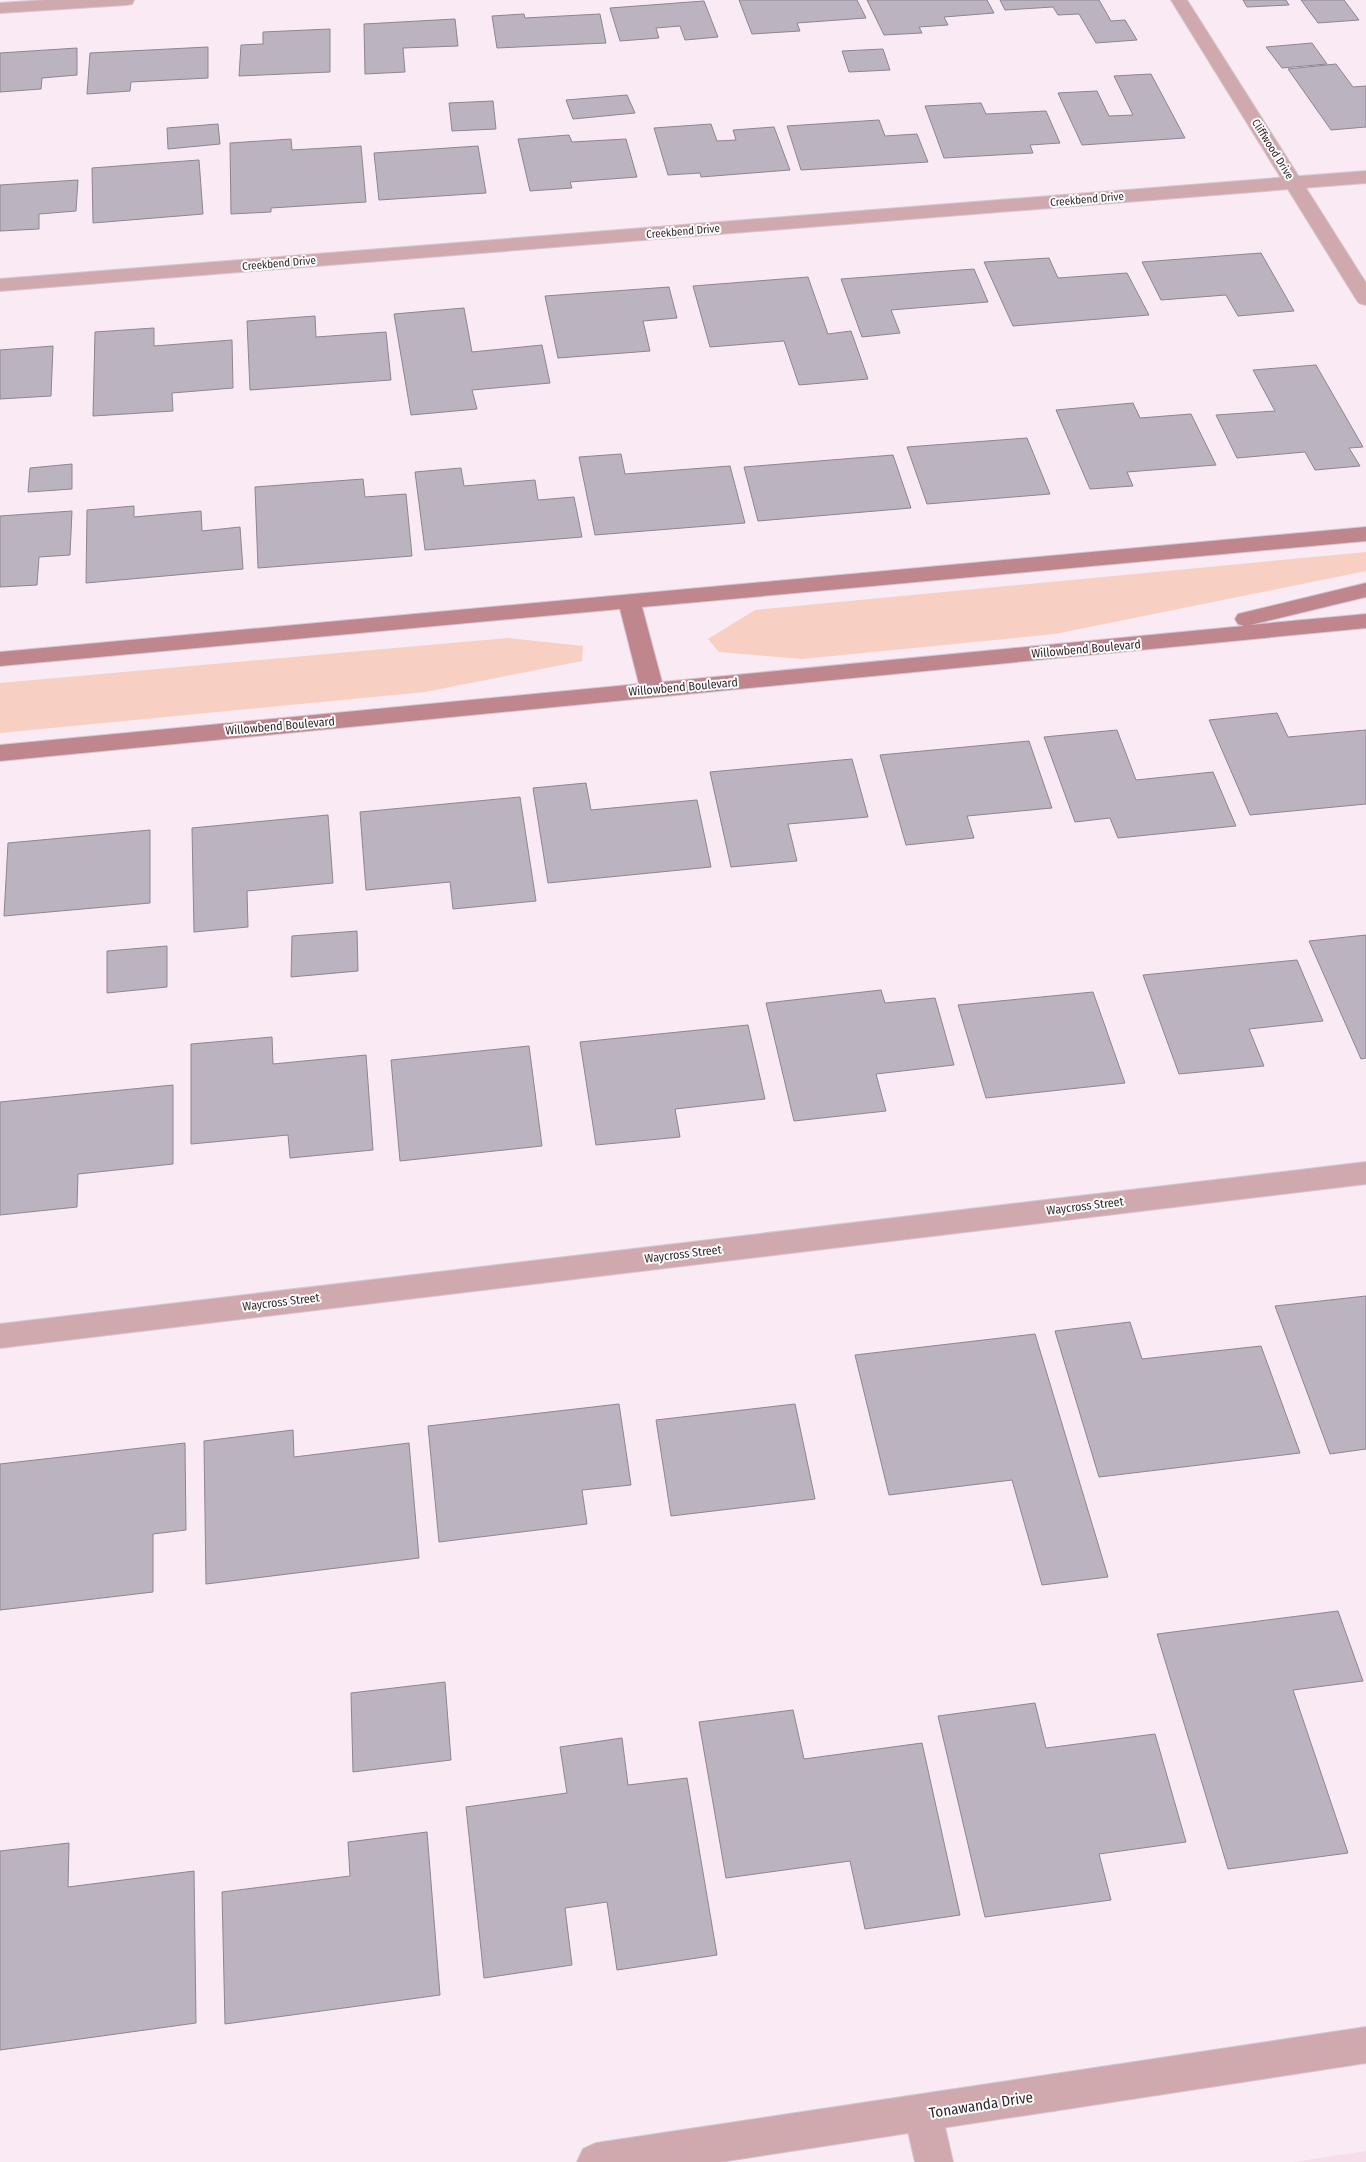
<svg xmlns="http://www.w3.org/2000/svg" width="1366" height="2162" font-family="'Fira Sans Condensed',sans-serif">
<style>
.built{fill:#f5ddea}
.green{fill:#f7cfc3}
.building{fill:#bcb3c1;stroke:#8d8592}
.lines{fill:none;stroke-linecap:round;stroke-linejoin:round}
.service-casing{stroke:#d5c7cf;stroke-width:2}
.minor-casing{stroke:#d5c7cf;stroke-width:2}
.tertiary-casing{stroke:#d5c7cf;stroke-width:2}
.secondary-casing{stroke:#d5c7cf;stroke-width:2}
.service{fill:#d0a9ae;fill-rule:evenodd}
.minor{fill:#d0a9ae;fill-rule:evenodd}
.tertiary{fill:#d0a9ae;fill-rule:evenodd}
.secondary{fill:#bf868e;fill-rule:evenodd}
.labels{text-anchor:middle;stroke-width:4;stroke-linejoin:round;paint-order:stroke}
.far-street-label{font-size:11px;fill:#2f292c;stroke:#fffcfd}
.street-label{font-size:12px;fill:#2f292c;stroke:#fffcfd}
.near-street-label{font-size:15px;fill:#2f292c;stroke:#fffcfd}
</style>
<rect width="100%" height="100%" fill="#faeaf3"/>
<path class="built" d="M1366,2151v11h-72z"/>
<path class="green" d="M1366,552v19l-311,63 -253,25 -83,-7 -11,-13 47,-29z
M508,638l75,8 -1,15 -157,31 -425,41v-50z"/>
<path class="building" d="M739,0h118l9,18 -69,5 3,8 -48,3z
M867,0h120l7,13 -50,4 4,8 -29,2 3,6 -38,2z
M1000,0h99l12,21 14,-1 12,20 -41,3 -17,-29 -21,1 -5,-8 -48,3z
M1243,0h43l3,5 -42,2z
M1301,0h43l15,20 -41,3z
M704,1l14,36 -33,3 -5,-14 -24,2 3,10 -39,3 -10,-33z
M524,14l1,4 75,-4 6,29 -109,5 -5,-32z
M455,19l3,27 -55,2 2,24 -40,2 -1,-50z
M330,29v43l-91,4 2,-31 22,-1v-12z
M1312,43l15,21 -45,4 -16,-21z
M208,47v31l-77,4 -1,9 -43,3 3,-41z
M77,48v27l-35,3 -1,11 -41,3v-39z
M883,49l7,21 -41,2 -7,-21z
M1336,64l17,23 13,-1v41l-35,3 -43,-61z
M1151,74l34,64 -103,7 -24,-52 39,-2 12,25 24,-1 -19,-39z
M627,95l8,18 -62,6 -7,-19z
M493,101l3,28 -44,2 -3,-28z
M981,103l5,11 60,-3 14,32 -30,2 3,8 -89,5 -19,-52z
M879,120l6,16 32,-2 11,28 -127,8 -14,-44z
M218,124l2,20 -52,5 -1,-21z
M711,124l6,17 19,-1 -3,-10 41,-3 16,43 -89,7 -1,-4 -32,2 -14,-47z
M569,135l3,7 54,-3 11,38 -67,5 2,6 -42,3 -12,-52z
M291,139l1,11 69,-4 5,56 -95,6v4l-40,2 -1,-71z
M478,146l8,47 -107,7 -5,-47z
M199,160l4,54 -110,9 -1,-55z
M78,180l-2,31 -37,3v15l-39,2v-46z
M1261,253l33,58 -56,5 -12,-21 -65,5 -19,-38z
M1049,258l9,20 69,-5 22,42 -136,11 -29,-64z
M974,269l14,33 -97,8 9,23 -38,4 -21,-58z
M808,277l20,57 23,-3 17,48 -69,6 -15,-44 -74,6 -17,-61z
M669,287l8,31 -34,3 7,30 -92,7 -13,-62z
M464,308l8,44 70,-7 8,38 -78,7 5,19 -66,6 -17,-101z
M315,316l1,21 70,-5 5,48 -141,10 -3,-69z
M154,328v18l78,-6 1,48 -61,5 1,18 -80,5 2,-84z
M53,346l-2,50 -51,3v-49z
M1316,365l47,82 -14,1 11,18 -45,4 -10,-18 -68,6 -21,-43 59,-4 -22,-41z
M1133,403l7,15 51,-4 25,51 -89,7 6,14 -43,3 -34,-79z
M1027,438l23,56 -123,10 -20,-57z
M621,454l4,20 105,-8 15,57 -150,12 -16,-78z
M893,455l18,53 -153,13 -14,-54z
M72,464v25l-44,3 2,-24z
M461,468l3,18 71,-6 3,20 36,-3 8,40 -157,13 -10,-78z
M363,479l2,18 41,-3 6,62 -154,12 -3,-81z
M134,506v11l67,-6 1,20 38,-4 3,42 -157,14 1,-73z
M72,511l-2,44 -31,2 -2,28 -37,2v-71z
M1277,713l11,24 78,-7v74l-116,11 -41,-95z
M1117,730l19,50 77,-8 23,54 -118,12 -8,-20 -35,4 -31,-85z
M1029,741l23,67 -85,8 7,22 -68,7 -26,-90z
M852,759l16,58 -80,7 9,37 -66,6 -21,-95z
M586,783l5,27 106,-10 14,67 -163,16 -15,-95z
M520,797l16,104 -83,8 -3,-27 -84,8 -6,-78z
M328,815l5,68 -86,8 1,36 -54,5 -2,-104z
M150,830v73l-146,13 4,-73z
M357,931l1,40 -67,6 1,-41z
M1366,935v123l-5,1 -52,-118z
M167,946v41l-60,6v-42z
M1297,960l26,61 -74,8 15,37 -85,8 -36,-99z
M881,990l4,13 50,-5 19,67 -78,9 10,37 -92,10 -28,-118z
M1093,992l32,91 -139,15 -28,-93z
M748,1025l17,74 -90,10 5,28 -84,8 -16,-103z
M272,1037l1,27 93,-9 7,95 -83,8 -2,-23 -97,9v-100z
M529,1046l13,100 -142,15 -9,-101z
M173,1085v79l-95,10 -1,33 -77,8v-113z
M1366,1296v153l-36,5 -55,-148z
M1130,1322l12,37 119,-13 39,107 -201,24 -44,-146z
M1035,1334l73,243 -66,8 -30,-105 -123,15 -34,-140z
M619,1404l12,81 -49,5 5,34 -148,18 -11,-116z
M795,1404l20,95 -144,17 -15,-96z
M293,1430l1,27 115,-14 10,115 -213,26 -2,-143z
M185,1443l1,87 -33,4v58l-153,18v-146z
M1338,1611l25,70 -70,9 55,163 -120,16 -71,-235z
M445,1682l6,78 -98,12 -2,-79z
M1035,1703l11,45 109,-14 31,108 -87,12 12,46 -126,17 -47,-201z
M793,1710l11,49 118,-16 38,172 -95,14 -15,-68 -124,17 -27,-156z
M622,1738l6,47 59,-7 30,177 -100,15 -10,-68 -42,6 7,57 -88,13 -18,-171 101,-14 -7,-46z
M427,1832l13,163 -215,29 -3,-132 128,-16 -2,-34z
M69,1843l-1,44 126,-16 2,152 -196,27v-199z"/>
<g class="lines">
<defs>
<path id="service" d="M923,2095l13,6 6,13 11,48h-38l-11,-48 6,-13z"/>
<path id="minor" d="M46,0h88l-2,4 -6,1 -126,8v-10z
M1366,171v12l-1366,108v-12z
M1366,1162v22l-1366,164v-24z
M1366,2027v36l-646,99h-143l6,-13 13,-6z"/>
<path id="tertiary" d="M1171,0h16l179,283v22l-7,-2 -3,-4z"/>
<path id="secondary" d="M1366,527v14l-724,66 20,75 582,-56 -6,-2 -3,-5 3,-5 128,-31v14l-116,28 116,-11v14l-1366,133v-16l639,-61 -19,-75 -620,57v-14z"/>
</defs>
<use href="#service" class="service-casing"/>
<use href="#minor" class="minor-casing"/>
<use href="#tertiary" class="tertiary-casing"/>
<use href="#secondary" class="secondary-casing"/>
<use href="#service" class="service"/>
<use href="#minor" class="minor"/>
<use href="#tertiary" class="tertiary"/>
<use href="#secondary" class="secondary"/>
</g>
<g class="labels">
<g class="far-street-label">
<text transform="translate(1273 149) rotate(58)" y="4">Cliffwood Drive</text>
<text transform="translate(1087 199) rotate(-5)" y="4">Creekbend Drive</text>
<text transform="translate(683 231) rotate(-5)" y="4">Creekbend Drive</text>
<text transform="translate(279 263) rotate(-5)" y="4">Creekbend Drive</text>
</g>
<g class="street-label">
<text transform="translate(1086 649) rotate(-5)" y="4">Willowbend Boulevard</text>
<text transform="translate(683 687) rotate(-5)" y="4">Willowbend Boulevard</text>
<text transform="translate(280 726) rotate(-5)" y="4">Willowbend Boulevard</text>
<text transform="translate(1085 1206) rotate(-7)" y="4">Waycross Street</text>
<text transform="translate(683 1254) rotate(-7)" y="4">Waycross Street</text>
<text transform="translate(281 1302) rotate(-7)" y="4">Waycross Street</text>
</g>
<g class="near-street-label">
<text transform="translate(981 2105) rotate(-9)" y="5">Tonawanda Drive</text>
</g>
</g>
</svg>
